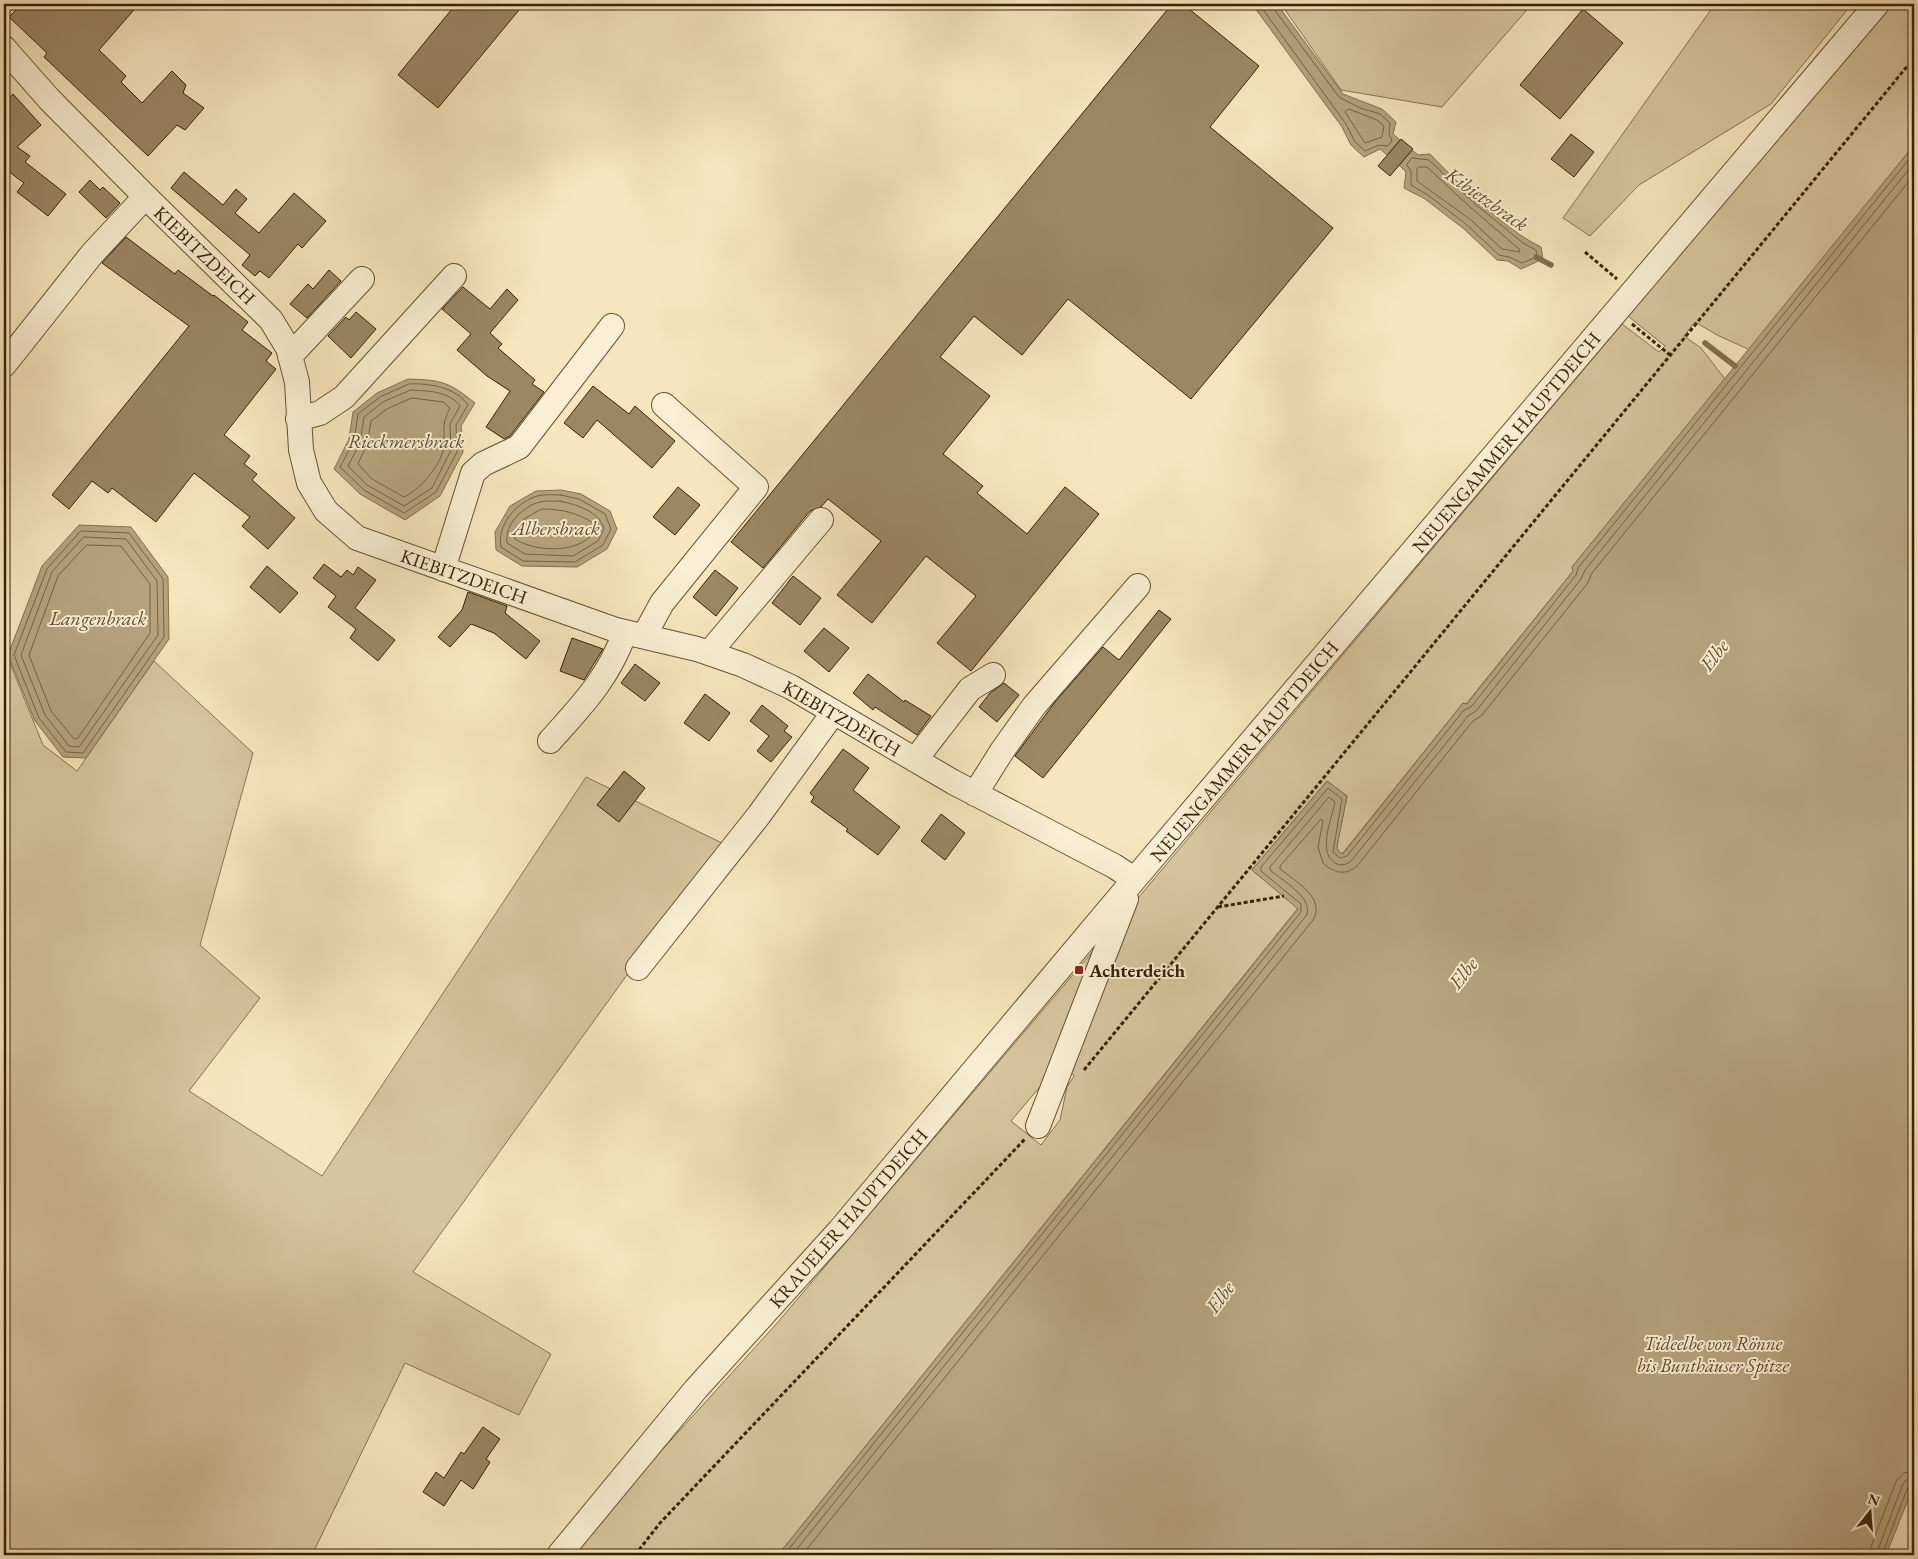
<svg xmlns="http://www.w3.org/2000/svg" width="1918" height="1559" font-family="'EB Garamond',serif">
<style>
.green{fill:#d7c59d;stroke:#887350}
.water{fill:#b6a37e;stroke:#846f4d}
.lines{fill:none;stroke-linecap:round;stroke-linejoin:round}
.shore{stroke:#776240;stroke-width:1}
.stream{stroke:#846f4d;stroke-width:5.5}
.building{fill:#9b8764;stroke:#382103}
.minor-casing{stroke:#685232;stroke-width:26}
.path{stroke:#382103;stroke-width:3;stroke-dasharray:4 2.5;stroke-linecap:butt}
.minor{stroke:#faefd4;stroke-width:24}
.poi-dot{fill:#8f2418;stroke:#faefd4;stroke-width:2}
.labels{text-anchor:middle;stroke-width:4;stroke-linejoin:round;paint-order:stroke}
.street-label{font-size:19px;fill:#382103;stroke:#faefd4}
.poi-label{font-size:19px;font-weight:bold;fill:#382103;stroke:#faefd4;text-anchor:start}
.park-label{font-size:19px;font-style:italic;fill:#604a2a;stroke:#faefd4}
.water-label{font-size:20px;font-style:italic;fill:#644e2e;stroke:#faefd4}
</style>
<rect width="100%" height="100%" fill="#f7e6bd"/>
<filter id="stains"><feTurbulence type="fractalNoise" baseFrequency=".004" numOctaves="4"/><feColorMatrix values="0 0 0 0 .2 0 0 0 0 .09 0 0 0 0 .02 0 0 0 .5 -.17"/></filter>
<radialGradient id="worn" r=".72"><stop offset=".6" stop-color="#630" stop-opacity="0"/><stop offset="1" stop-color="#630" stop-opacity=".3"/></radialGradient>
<path class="green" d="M1281,4h251l-90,103 -101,-17z
M1715,4h137l-81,100 -132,81 -49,51 -27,-18z
M1889,4h25v141l-164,205 -33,-15 -22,-13 -11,14 17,12 24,31 -153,188 1,4 -107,133 -3,-1 -121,151 -4,-3 -1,-5 10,-50 -20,-15 -75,89 46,38 -520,647h-204l68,-83 136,-150 332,-391 -66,151 -33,39 30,24 19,-25 7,-33 7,-11 -3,-4 -15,16 82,-190 484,-574 37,28 6,-6 -37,-30z
M4,648l39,97 34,26 77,-110 99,92 -53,192 60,53 -71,93 133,85 264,-399 136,66 -309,429 138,82 -32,61 -114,-52 -93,192h-308z"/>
<path class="water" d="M1252,4h25l66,90 39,15 14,13 -3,12 7,6 -13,15 -7,-6 -16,8 -13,-12 -9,-18z
M1914,145v1340l-28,70h-1108l520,-646 -46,-39 75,-89 20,15 -10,50 1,5 5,3 120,-151 4,1 106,-133 -1,-4z
M1412,150l6,5 12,-1c29,30 74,75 111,93l2,12 -22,10 -13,-8 -11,-1 -33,-31 -39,-30 -21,-11 2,-16 -7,-7z
M408,379c34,1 41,3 67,24l-14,23 2,26 -23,44 -35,24 -45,-26 -26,-25 15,-30 4,-27 24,-19z
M561,490l20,4 29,17 7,18 -10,20 -30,18 -55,-1 -26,-16 -1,-18 15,-26 26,-15z
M79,525l52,2 37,50 1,62 -83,119 -23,-1 -28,-36 -27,-66 34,-89z"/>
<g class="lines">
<path class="shore" d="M1259,4l87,120 9,18 10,9 14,-6 9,1 4,-5 -3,-7 1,-11 -10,-9 -20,-6 -21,-11 -65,-88 -1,-5
M1349,109l28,11 7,6 -2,11 -17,6 -20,-31z
M1412,158l17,2 45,43 49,40 13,7 1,7 -15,6 -13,-6 -10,-2 -32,-30 -39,-30 -17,-10v-14l-4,-6z
M1419,167h8l43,40 49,42 1,3 -18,-3 -31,-29 -54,-39v-12z
M409,384c21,-1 46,3 59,21l-12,20 1,27 -21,40 -32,21 -40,-23 -24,-23 14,-26 4,-27 22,-17z
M411,390c17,1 38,1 49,16l-10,18 1,26 -19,38 -28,18 -37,-21 -19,-19 12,-23 4,-26 19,-15z
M412,398l31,4 7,6c-9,17 -5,21 -6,38 -2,18 -24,44 -40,51l-32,-18 -14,-15 9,-20 4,-23 16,-12z
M561,495l18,4 26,15 6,15 -8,16 -28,17 -52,-1 -22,-14c-4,-23 15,-44 36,-51 7,-2 17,-1 24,-1z
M560,501c17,4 39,10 44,28l-6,12 -25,15 -48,-2 -18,-11c-3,-18 16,-37 33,-41 6,-2 14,0 20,-1z
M542,509c21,0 34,4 52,14l2,6c-13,25 -60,24 -81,10l-1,-3 10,-17z
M81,531l48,2 34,46 1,58 -81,116 -17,-1 -27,-34 -25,-63 33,-86z
M84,537l42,2 31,42 1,54 -79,112 -10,-1 -24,-31 -24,-60 31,-83z
M87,545l34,1 29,38v49l-72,105 -4,1 -23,-28 -22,-56 29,-79z
M784,1555l517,-643v-8l-40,-33v-4l67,-79 14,11 -9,53 7,6 7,-2 117,-146 7,-3 105,-132 2,-7 336,-415
M792,1555l514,-639c9,-17 -24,-36 -36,-46v-3l59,-70 6,5c-3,16 -19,53 2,62 6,2 10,0 14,-3l117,-145 8,-5 105,-132 4,-9 329,-407
M802,1555l511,-635c13,-22 -18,-39 -33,-51v-3l41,-47 2,2 -5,26 5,16c10,10 23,13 34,3l115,-144 10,-7 105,-131 5,-11 322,-398
M1868,1555l28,-74 8,-8 10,-2
M1876,1555l26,-69 4,-6 8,-1
M1882,1555l25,-66 7,-4"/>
<path class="stream" d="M1536,257l15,8
M1705,343l30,23"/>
</g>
<path class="building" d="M22,4h117l-40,46 27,26 -5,6 21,21 30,-32 14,14 -3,8 21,15 -19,22 -8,-5 -29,31 -104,-99 3,-4 -38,-36z
M456,4h68l-86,104 -40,-33z
M1172,4h11l76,62 -49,61 123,101 -142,171 -123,-100 -46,56 -48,-39 -34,41 50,39 -47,58 40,32 -6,7 50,41 38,-47 34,27 -128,157 -34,-28 39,-47 -50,-40 -54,67 -35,-28 44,-54 -53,-42 -7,8 -11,4 -47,57 -32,-26z
M1583,9l40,34 -63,76 -40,-34z
M13,94l28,31 -24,22 13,9 -5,6 41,32 -18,22 -31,-24 7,-9 -20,-15v-65z
M1571,134l23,18 -20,25 -23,-18z
M1401,139l12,10 -23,27 -12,-10z
M184,172l39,33 13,-16 11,10 -12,14 24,20 35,-40 32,28 -24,27 -4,-4 -29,34 -9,-7 -5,5 -13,-11 8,-10 -79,-67z
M90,180l10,10 3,-3 17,16 -14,15 -27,-26z
M126,237l49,37 3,-4 35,26 1,-1 34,27 -6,8 30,23 -6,8 10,8 -52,66 26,21 -6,8 13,10 -5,6 43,38 -27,31 -26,-23 8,-9 -56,-44 -38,49 -44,-34 -4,5 -16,-12 -23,28 -17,-14 137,-169 -87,-63z
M329,270l12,11 -34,37 -17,-14 18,-20 5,5z
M463,287l27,22 17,-20 11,11 -28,33 12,11 -4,4 37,32 -3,4 12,8 -34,44 -6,3 -18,-12 24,-36 -23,-15 -30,-26 14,-16 -29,-25z
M356,312l20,17 -25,29 -23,-22 18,-19 3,3z
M593,386l36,28 6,-8 40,35 -23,27 -55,-48 -14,18 -19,-15z
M678,487l22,18 -25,30 -22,-18z
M324,564l17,13 6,-7 6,5 5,-8 18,13 -21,28 40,32 -17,21 -28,-23 6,-9 -28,-22 8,-11 -23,-18z
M267,566l31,27 -18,20 -30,-26z
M715,570l23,18 -22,28 -23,-19z
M793,576l28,22 -21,27 -28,-22z
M468,592l39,14 -2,7 35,28 -14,18 -32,-26 -23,-9 -21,23 -12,-10 24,-27z
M1159,610l12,9 -128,159 -28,-22 40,-54 48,-55 16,13z
M824,628l25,20 -20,24 -25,-21z
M572,638l31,11 -19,31 -24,-9z
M635,664l25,19 -15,18 -24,-18z
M868,674l36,28 1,-2 26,16 -14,19 -42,-28 -2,3 -20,-17z
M1004,683l15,12 -22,27 -18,-15 11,-14z
M705,694l25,19 -21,28 -25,-18z
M762,705l26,21 -4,5 8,6 -21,25 -14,-11 12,-15 -19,-15z
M843,749l26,19 -16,22 47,37 -22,28 -32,-24 2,-2 -37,-27 3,-5 -4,-4z
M624,771l21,17 -26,34 -22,-17z
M941,814l24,19 -20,27 -24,-19z
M483,1427l17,12 -14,20 4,3 -17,27 -12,-9 -17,26 -21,-14 13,-20 8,6 17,-26 3,2z"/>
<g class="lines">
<defs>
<path id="minor" d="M4,48l45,51 94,95 128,126 17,28 9,34 4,68 8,33 17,28 31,27 259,92 81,19 46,16 48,22 162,95 161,84 20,13
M290,356l72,-77
M4,365l88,-111 53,-57
M298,419l22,-6 24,-16 110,-121
M443,569l30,-96 10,-9 36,-17 93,-121
M644,636l18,-33 94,-116 -92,-82
M709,653l112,-133
M550,741c32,-36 58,-62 75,-109
M915,760l55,-71 23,-14
M975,794l27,-43 32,-45 104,-120
M638,968l121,-153 75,-103
M1038,1126l88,-227
M559,1555l137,-166 143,-158 294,-350 744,-877"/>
</defs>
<use href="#minor" class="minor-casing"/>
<path class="path" d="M1585,252l32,27
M1632,324l38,31
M1218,907l66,-11
M1084,1070l830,-1012
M635,1555l25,-32 365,-384"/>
<use href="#minor" class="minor"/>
</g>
<rect class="poi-dot" x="1074" y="965" width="10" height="10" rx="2.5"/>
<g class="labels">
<g class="street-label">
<text transform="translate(205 255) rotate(44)" y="7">KIEBITZDEICH</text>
<text transform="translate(1506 442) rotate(-50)" y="7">NEUENGAMMER HAUPTDEICH</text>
<text transform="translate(464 576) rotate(19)" y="7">KIEBITZDEICH</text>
<text transform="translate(842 718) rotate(30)" y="7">KIEBITZDEICH</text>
<text transform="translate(1244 751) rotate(-50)" y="7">NEUENGAMMER HAUPTDEICH</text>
<text transform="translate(848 1218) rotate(-49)" y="7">KRAUELER HAUPTDEICH</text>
</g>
<g class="poi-label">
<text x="1089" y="977">Achterdeich</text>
</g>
<g class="park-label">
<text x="1713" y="1350">Tideelbe von Rönne<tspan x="1713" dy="22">bis Bunthäuser Spitze</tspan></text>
</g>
<g class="water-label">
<text transform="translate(1487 199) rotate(35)" y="7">Kibietzbrack</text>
<text x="406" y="448">Rieckmersbrack</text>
<text x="556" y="535">Albersbrack</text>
<text x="98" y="625">Langenbrack</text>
<text transform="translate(1714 655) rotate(-52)" y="7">Elbe</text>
<text transform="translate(1463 973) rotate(-52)" y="7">Elbe</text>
<text transform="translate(1220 1297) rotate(-53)" y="7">Elbe</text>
</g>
</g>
<rect width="1918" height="1559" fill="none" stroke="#f7e6bd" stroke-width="20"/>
<rect x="5" y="5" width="1908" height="1549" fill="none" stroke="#382103" stroke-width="2.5"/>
<rect x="10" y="10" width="1898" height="1539" fill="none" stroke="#382103"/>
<g transform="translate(1870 1512) rotate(17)" stroke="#faefd4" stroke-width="4" paint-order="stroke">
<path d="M0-4L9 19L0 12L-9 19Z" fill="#382103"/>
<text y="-8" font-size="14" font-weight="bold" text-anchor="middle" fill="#382103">N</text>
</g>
<rect width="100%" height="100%" filter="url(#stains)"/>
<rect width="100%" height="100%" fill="url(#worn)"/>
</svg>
